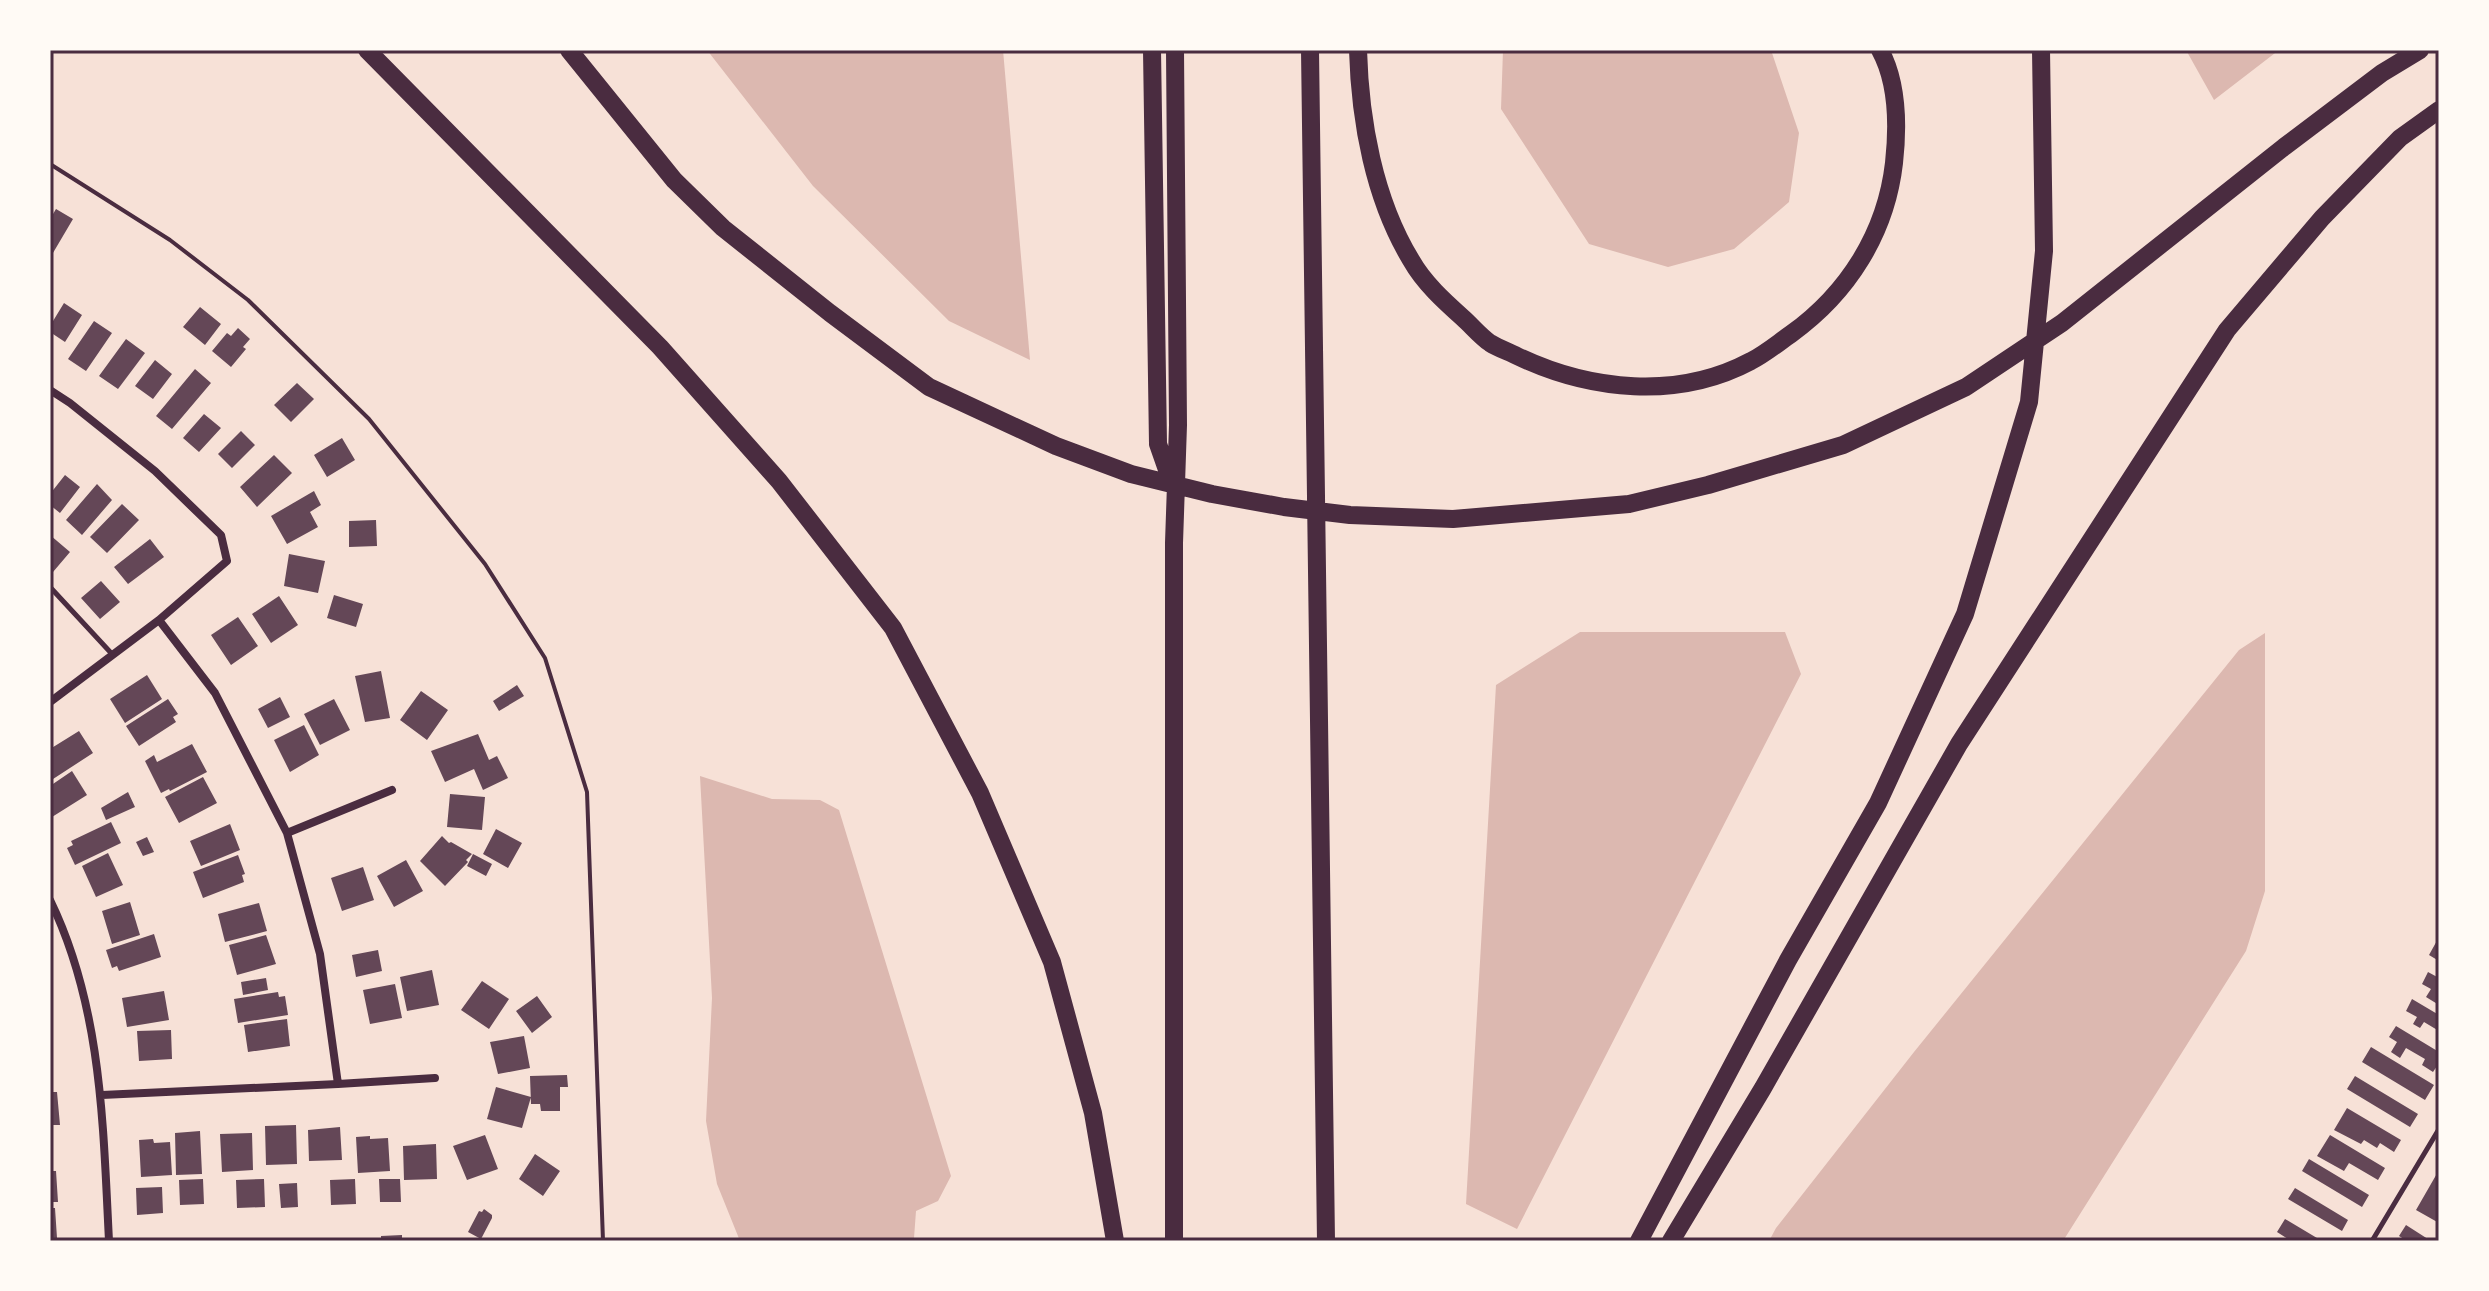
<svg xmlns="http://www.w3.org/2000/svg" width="2489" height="1291" font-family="'Source Serif 4',serif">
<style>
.water{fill:#dcb8b0}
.building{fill:#644757}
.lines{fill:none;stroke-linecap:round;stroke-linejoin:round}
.path{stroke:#4a2c40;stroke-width:4}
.service{stroke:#4a2c40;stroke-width:5}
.minor{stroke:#4a2c40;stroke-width:8}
.motorway{stroke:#4a2c40;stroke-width:18}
.neatline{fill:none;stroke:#4a2c40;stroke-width:3}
</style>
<rect width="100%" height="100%" fill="#f7e1d7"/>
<path class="water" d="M707,50h296l27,310 -81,-39 -136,-135z
M1503,50h268l28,83 -10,69 -55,47 -66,18 -79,-23 -88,-135z
M2186,50h93l-65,50z
M1580,632h205l16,42 -284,555 -51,-25 30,-519z
M2265,633v258l-19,60 -183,290h-294l7,-13 138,-176 325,-402z
M700,776l72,23 48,1 19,10 112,366 -13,25 -22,10 -2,27 -4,3h-170l-23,-57 -11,-63 6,-123z"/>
<path class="building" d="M56,209l17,10 -23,39v-39z
M64,303l18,12 -17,27 -15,-10v-6z
M200,307l21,17 -16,21 -22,-18z
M94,321l18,12 -26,38 -18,-12z
M238,328l12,11 -7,8 3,2 -15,18 -19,-16 15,-18 4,3z
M126,339l19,14 -27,36 -19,-13z
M155,360l17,14 -19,25 -18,-13z
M195,369l16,14 -39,46 -16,-13z
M297,383l17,16 -23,23 -17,-17z
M204,414l17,14 -22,24 -16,-14z
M241,431l14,14 -23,23 -14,-14z
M342,438l13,22 -28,17 -13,-22z
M274,455l18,18 -35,34 -17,-20z
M65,475l15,12 -20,26 -10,-8v-11z
M97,484l15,16 -30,35 -16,-15z
M314,491l7,14 -11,7 8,15 -31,17 -16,-28z
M122,504l17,16 -32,33 -17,-16z
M376,520l1,26 -28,1v-26z
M50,535l20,17 -17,20 -3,-2z
M150,539l14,18 -36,27 -14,-17z
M289,554l36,7 -7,32 -34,-7z
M101,581l19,21 -20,17 -19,-21z
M334,595l29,9 -7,23 -29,-9z
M279,596l19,29 -27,18 -19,-29z
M238,617l20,29 -27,19 -20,-30z
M381,671l9,47 -25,4 -10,-46z
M147,675l15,24 -37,24 -15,-24z
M517,685l7,11 -25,15 -6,-10z
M421,691l27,19 -21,30 -27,-20z
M280,697l10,20 -22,11 -10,-19z
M168,699l10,15 -5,3 3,5 -37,24 -13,-20z
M334,699l16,31 -30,15 -16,-31z
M304,725l15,30 -29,17 -16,-32z
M79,731l14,22 -43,28v-32z
M478,734l11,26 8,-4 11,22 -25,12 -9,-21 -29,13 -14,-31z
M192,744l15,28 -37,19 -1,-2 -8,4 -16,-32 9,-6 3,7z
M72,771l15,24 -35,22 -2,-31z
M203,777l14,26 -38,20 -14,-26z
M128,792l7,15 -29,13 -5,-12z
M450,794l35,3 -3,33 -35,-3z
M111,822l10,21 -46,22 -8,-17 6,-3 -2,-4z
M230,824l10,26 -39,16 -11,-25z
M496,829l26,14 -14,25 -25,-14z
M442,836l7,7 2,-1 21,12 -6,6 2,2 -23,24 -25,-25z
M147,837l7,15 -11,4 -7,-14z
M108,853l15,32 -27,12 -14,-31z
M473,854l19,10 -6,12 -19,-10z
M238,855l7,19 -3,1 2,7 -41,16 -10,-26z
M406,860l17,31 -29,16 -17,-31z
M363,867l11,33 -32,11 -11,-33z
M130,902l10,33 -28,9 -10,-33z
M259,903l8,28 -42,11 -7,-28z
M154,934l7,23 -42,14 -2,-5 -5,2 -6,-18z
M266,935l10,29 -39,11 -8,-30z
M2439,937v24l-10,-6z
M378,950l4,21 -26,6 -4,-22z
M432,970l7,35 -32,6 -7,-34z
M2428,972l11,6v27l-13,-8 5,-8 -9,-5z
M266,978l2,12 -25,5 -2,-13z
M482,981l27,18 -20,30 -28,-19z
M395,984l7,34 -32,6 -7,-34z
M164,991l5,29 -42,7 -5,-29z
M278,992l1,5 6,-1 3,19 -50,8 -4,-24z
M537,996l15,21 -20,16 -16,-22z
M2412,999l27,16v16l-15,-9 -4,6 -7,-4 4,-7 -11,-6z
M287,1019l3,27 -42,6 -4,-27z
M2396,1026l43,26v16l-2,-2 -4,6 -11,-7 3,-6 -19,-11 -6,10 -9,-6 6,-10 -8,-5z
M171,1030l1,29 -33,2 -2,-30z
M524,1036l6,32 -32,6 -8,-32z
M2371,1047l63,38 -9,15 -63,-38z
M567,1075l1,12h-8v24h-19l-1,-7h-9l-1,-28z
M2355,1076l63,38 -8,13 -63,-38z
M496,1087l35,10 -9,31 -35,-9z
M50,1092h7l3,33h-10z
M2347,1108l54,32 -7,12 -14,-9 -3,5 -13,-8 -3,4 -27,-14z
M296,1125l1,39 -31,1 -1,-39z
M340,1127l2,33 -33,1 -1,-31z
M200,1131l2,43 -26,1 -1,-42z
M252,1133l1,37 -31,2 -2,-38z
M485,1135l13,34 -31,11 -14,-34z
M2330,1135l55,33 -7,12 -29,-17 -5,8 -27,-15z
M370,1136v3l18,-1 2,33 -32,2 -2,-36z
M153,1139l1,4 16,-1 2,33 -31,2 -2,-37z
M436,1144l1,35 -33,1 -1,-34z
M535,1154l25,17 -17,25 -24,-17z
M2309,1159l60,36 -7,12 -60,-36z
M2439,1170v53l-23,-13z
M50,1171h6l2,31h-8z
M203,1179l1,25 -24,1 -1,-25z
M264,1179l1,28 -28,1 -1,-28z
M355,1179l1,25 -25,1 -1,-25z
M379,1179h21l1,23h-21z
M297,1183l1,24 -17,1 -2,-24z
M162,1187l1,26 -26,2 -1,-27z
M2295,1188l53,32 -6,11 -54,-32z
M50,1208h5l2,30h-7z
M484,1209l8,6v3l-11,21 -13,-7 11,-21 3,1z
M2285,1219l37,22h-35l1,-2 -11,-7z
M2406,1225l25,16h-24l-8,-5z
M402,1235v6h-21v-5z"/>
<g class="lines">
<path class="path" d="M50,164l120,76 78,60 121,119 116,145 60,94 42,134 16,449"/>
<path class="service" d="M50,587l62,67
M2372,1241l67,-112"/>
<path class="minor" d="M50,390l20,13 85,68 66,64 6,26 -68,59 -109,82
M287,833l105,-43
M50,900c52,107 53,225 59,341
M338,1084l97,-6
M102,1095l236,-11 -18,-130 -33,-121 -72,-140 -56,-73"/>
<path class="motorway" d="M367,50l293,297 119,134 114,147 87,165 72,169 41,151 22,128
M569,50l105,130 49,48 107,85 99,74 127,59 75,28 81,20 72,13 66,8 103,4 176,-15 79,-19 135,-40 123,-58 96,-64 222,-176 98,-74 38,-23
M1152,50l6,394 14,40
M1310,50l16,1191
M1358,50c2,71 16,149 53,210 13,23 33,41 52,58 9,8 17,18 27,25 8,5 19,9 27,13 73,35 161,44 234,5 14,-7 27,-18 40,-27 57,-41 95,-101 103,-171 4,-36 4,-80 -14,-113
M1174,1241v-698l4,-118 -3,-375
M1639,1241l149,-281 90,-157 87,-189 64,-212 15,-151 -3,-201
M1671,1241l92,-153 196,-344 268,-414 95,-112 78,-80 39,-28"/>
</g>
<rect width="2489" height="1291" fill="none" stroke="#fffaf5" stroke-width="104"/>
<rect x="52" y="52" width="2385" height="1187" class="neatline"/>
</svg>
